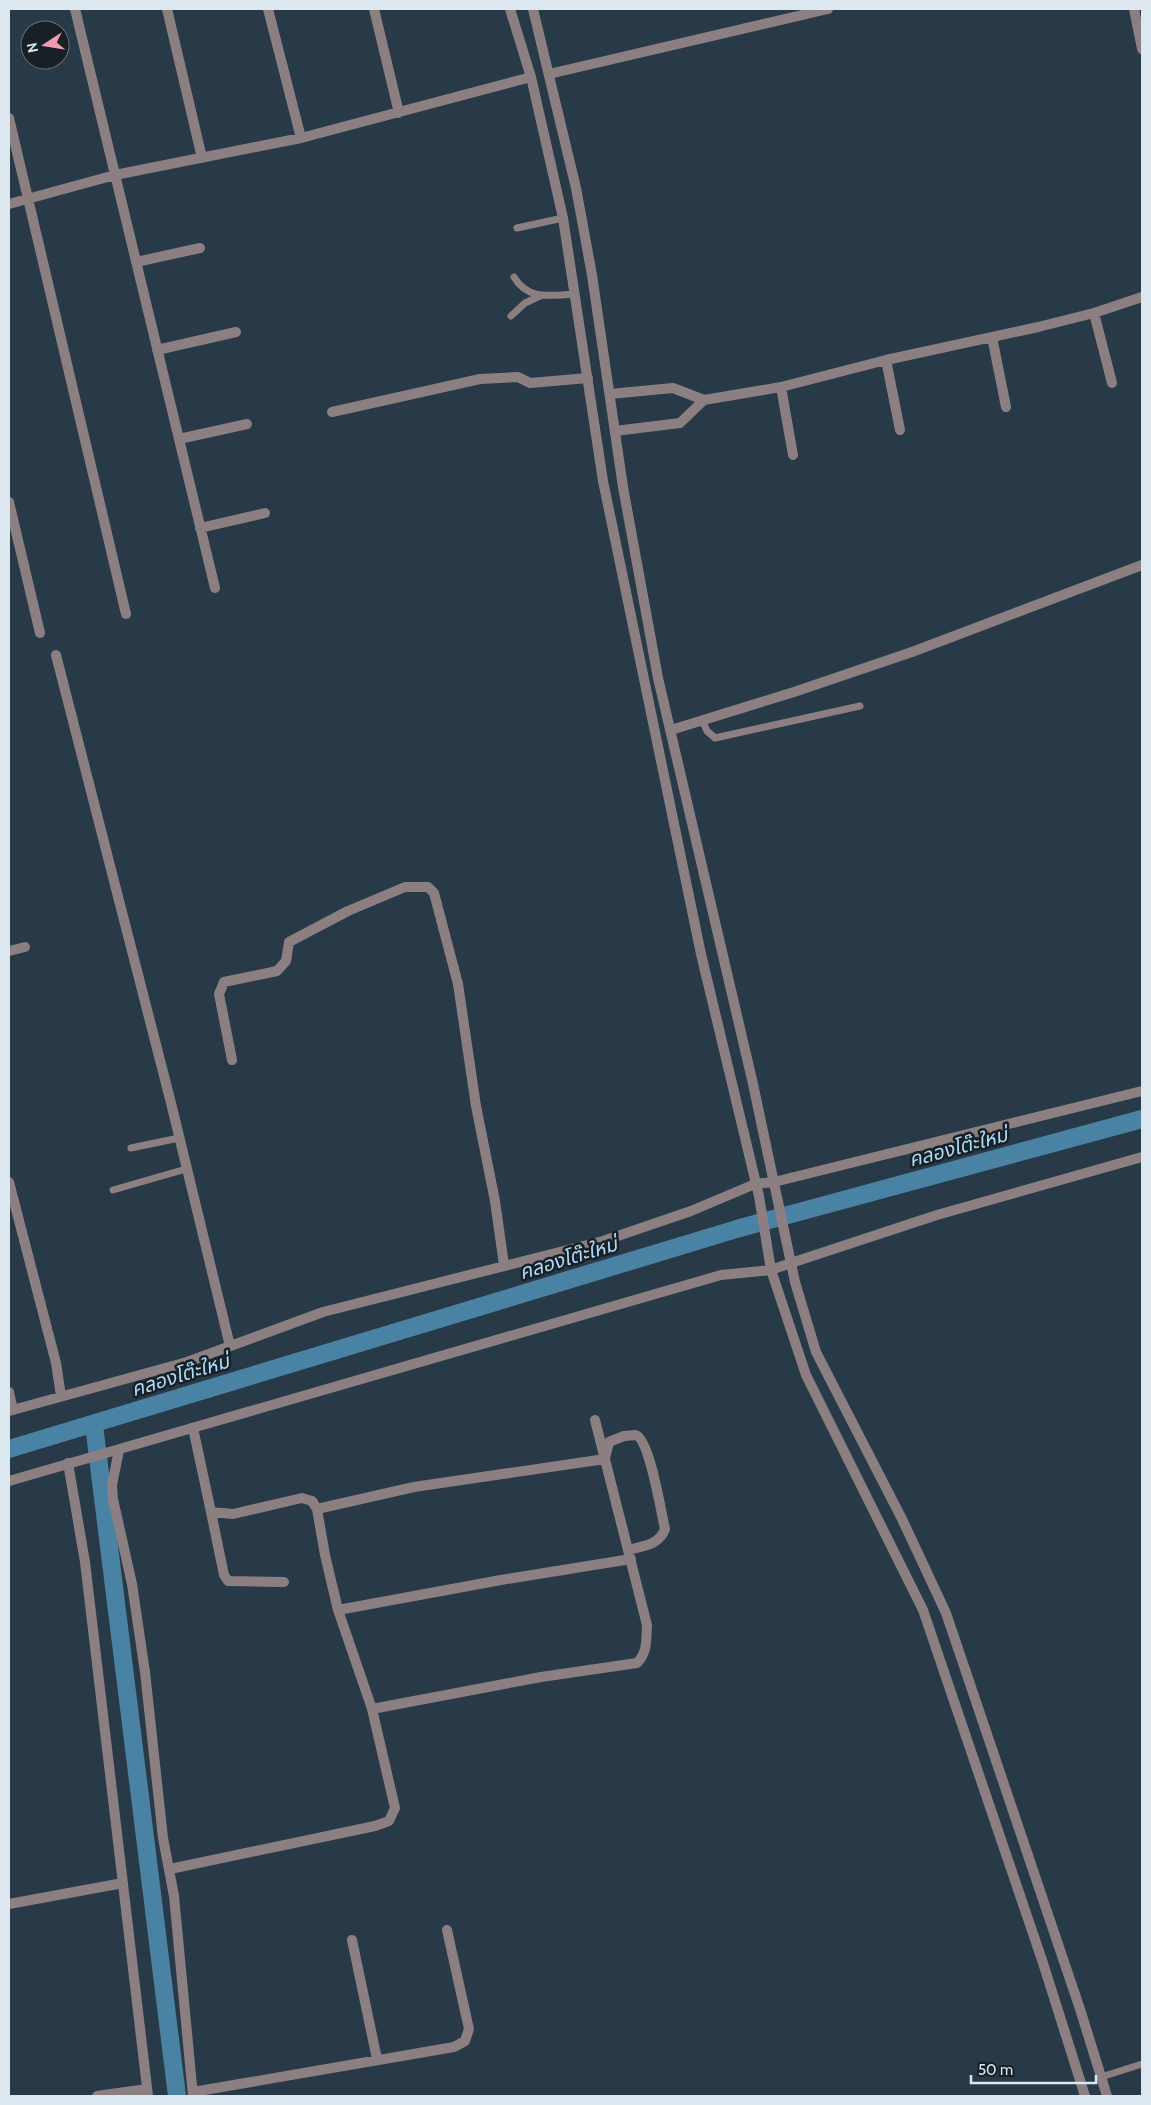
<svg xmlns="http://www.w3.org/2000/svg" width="1151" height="2105" font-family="Cabin,'Noto Sans Thai',sans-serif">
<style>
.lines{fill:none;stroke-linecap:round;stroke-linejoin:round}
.canal{stroke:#4a82a4;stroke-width:18}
.service{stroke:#8b7f82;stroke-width:7}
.minor{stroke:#8b7f82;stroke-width:10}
.tertiary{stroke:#8b7f82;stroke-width:10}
.labels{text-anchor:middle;stroke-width:5;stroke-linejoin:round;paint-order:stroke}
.water-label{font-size:20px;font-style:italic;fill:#abdbfa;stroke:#182026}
</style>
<rect width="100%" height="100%" fill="#283a47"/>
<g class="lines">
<path class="canal" d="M94,1425l83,671
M9,1449l731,-221 402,-109"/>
<path class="service" d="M517,228l46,-10
M514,277c14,24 37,18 62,17
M511,316l14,-13 15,-7
M702,720l5,11 8,7 145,-32
M131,1148l48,-10
M113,1190l73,-21
M1101,2077l41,-13"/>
<path class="minor" d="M75,9l140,579
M167,9l35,149
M268,9l33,129
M374,9l25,104
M1134,9l8,40
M549,74l279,-65
M9,118l117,496
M9,204l106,-29 186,-37 230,-61
M136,262l64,-14
M1094,313l18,70
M992,337l14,70
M157,350l79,-18
M886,360l14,70
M781,387l12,68
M610,394l63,-6 31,12 77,-13 105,-27 152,-33 56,-14 48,-16
M332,412l148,-33 38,-2 12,6 58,-5
M615,431l65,-8 24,-23
M179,439l68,-15
M9,502l31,131
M200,528l65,-15
M56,655l115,448 59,243
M671,730l123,-38 118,-40 230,-87
M9,951l16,-4
M232,1060l-13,-66 5,-12 53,-11 9,-10 3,-19 59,-31 57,-24h23l6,6 24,91 18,122 19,95 9,64
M9,1182l47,181 5,33
M791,1263l146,-48 205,-58
M9,1392l4,18
M9,1411l178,-49 136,-50 280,-71 88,-30 64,-27
M119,1450l-7,35 1,14 19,85 13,88 18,166 11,58 19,200
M605,1458l4,-16 15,-6 12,-1c14,6 25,77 29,94 -6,16 -21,17 -37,21
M68,1463l17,99 63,534
M317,1509l97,-22 191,-28
M211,1512l13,63 4,6 56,1
M338,1610l163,-30 130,-21
M372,1709l169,-32 96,-14c11,-11 9,-24 10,-38l-52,-205
M170,1869l205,-43 14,-5 6,-13 -23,-99 -34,-99 -13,-55 -8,-46 -5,-8 -10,-3 -69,16 -22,-2 -18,-84
M9,1904l114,-21
M352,1940l25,119
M193,2092l261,-45 11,-6 4,-12 -22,-99
M97,2096l50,-7"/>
<path class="tertiary" d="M510,9l21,68 32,141 40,263 98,473 58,242 12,74 35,105 117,235 120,353 42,133
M533,9l43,179 16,87 31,212 35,191 95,406 42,198 21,70 86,167 44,94 134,396 27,87
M755,1184l19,-2 368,-91
M9,1481l712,-206 50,-5 20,-7"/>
</g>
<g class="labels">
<g class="water-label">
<text transform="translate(958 1147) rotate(-15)" y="7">คลองโต๊ะใหม่</text>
<text transform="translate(568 1258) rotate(-17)" y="7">คลองโต๊ะใหม่</text>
<text transform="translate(180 1375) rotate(-17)" y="7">คลองโต๊ะใหม่</text>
</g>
</g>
<rect width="1151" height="2105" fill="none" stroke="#dce7ef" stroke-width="20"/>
<g transform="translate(45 45) rotate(258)"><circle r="24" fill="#182026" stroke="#667076"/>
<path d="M0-4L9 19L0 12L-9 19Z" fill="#f19ab1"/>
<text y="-8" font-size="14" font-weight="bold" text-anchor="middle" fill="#dce7ef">N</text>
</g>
<path d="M971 2075v8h125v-8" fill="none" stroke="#dce7ef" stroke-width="2.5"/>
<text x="978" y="2075" font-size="15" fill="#dce7ef" stroke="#182026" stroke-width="4" paint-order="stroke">50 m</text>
</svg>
